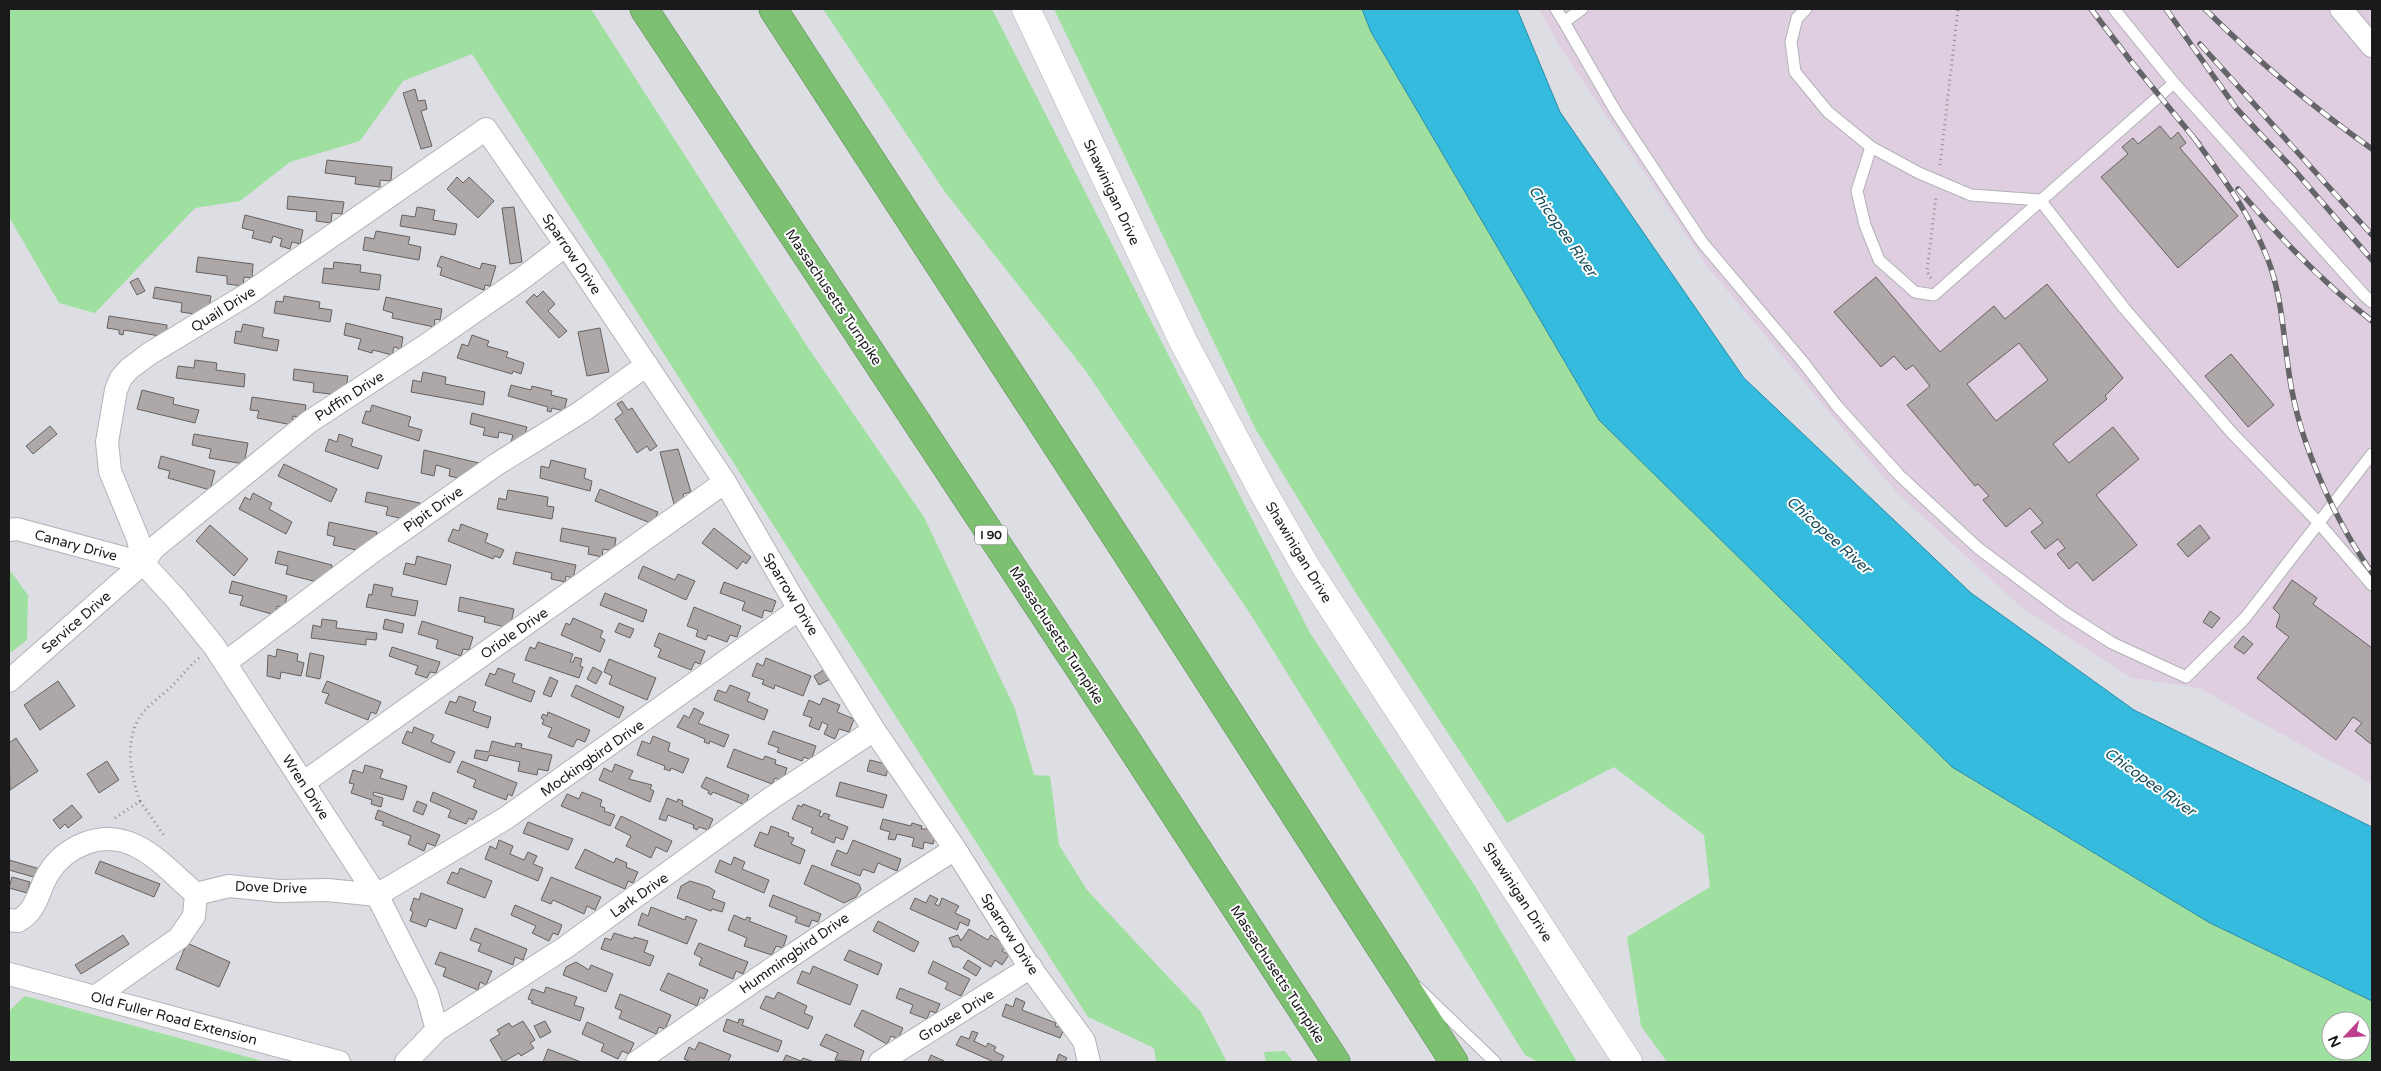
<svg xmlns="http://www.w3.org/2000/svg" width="2381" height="1071" font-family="'Varela Round',sans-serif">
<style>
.industrial{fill:#decee0}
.green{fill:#9fdfa0;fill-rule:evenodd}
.water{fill:#35bbdd;stroke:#2d8ba3}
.building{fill:#ada7a7;stroke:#666160;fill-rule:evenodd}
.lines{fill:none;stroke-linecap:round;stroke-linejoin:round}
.lane-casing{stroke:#b1b2b7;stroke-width:13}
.street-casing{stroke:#b1b2b7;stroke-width:24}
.secondary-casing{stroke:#b1b2b7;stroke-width:29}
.highway-casing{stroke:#5a8653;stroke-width:29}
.path{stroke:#8c8c90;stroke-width:3;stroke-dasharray:1 4;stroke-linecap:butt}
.lane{stroke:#fff;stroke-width:11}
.street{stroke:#fff;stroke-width:22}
.secondary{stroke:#fff;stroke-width:28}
.highway{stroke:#7dc071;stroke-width:28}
.rail-casing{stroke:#646568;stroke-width:5.5}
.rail{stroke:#fff;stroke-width:4;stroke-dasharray:11;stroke-linecap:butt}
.labels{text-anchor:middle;stroke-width:4;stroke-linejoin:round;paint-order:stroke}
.shield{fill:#fff;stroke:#5f5f60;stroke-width:1}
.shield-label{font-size:12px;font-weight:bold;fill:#1a1a1c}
.street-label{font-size:14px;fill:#1a1a1c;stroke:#fff}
.water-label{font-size:15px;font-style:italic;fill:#154c5a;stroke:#fff}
</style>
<rect width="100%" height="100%" fill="#dddee3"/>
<path class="industrial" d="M1539,9h833v775l-173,-96 -67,-10 -111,-71 -125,-115 -189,-226 -149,-222z"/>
<path class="green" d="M9,9h582l216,337 117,171 91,192 19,66 16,1 9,69 28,45 114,122 26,50h-71l-2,-14 -66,-31 -616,-963 -69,27 -43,60 -70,21 -50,39 -45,7 -100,105 -36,-10 -50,-86z
M823,9h169l318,624 165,253 102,176h-39l-13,-7 -274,-440 -166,-245 -140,-178z
M1054,9h308l9,23 228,388 353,347 258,156 162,78v61h-705l-26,-36 -14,-89 83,-50 -6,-52 -90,-68 -107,56 -153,-233 -98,-160zM2331,1021h30v30h-30z
M9,569l19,26 -1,45 -18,14z
M25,996l241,66h-257v-51z
M1285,1051l8,11h-27l-2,-10z"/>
<path class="water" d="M1362,9h155l43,103 184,266 227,215 163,117 238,117v174l-162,-78 -258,-156 -353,-347 -228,-388z"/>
<path class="building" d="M415,89l3,12 7,-1 2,9 -6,2 11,35 -11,3 -18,-56z
M2160,126l11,13 7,-7 8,11 -6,5 58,68 -60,52 -77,-91 27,-23 -6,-7 11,-9 5,6z
M327,160l65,7 -1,14 -11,-1v7l-25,-3 1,-7 -31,-4z
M457,177l6,6 6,-6 25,24 -16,17 -31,-29z
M288,196l56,6 -2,12 -10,-1 -1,10 -15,-2 1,-9 -30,-3z
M417,207l18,3 -2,10 24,4 -2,11 -55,-9 2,-11 13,2z
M514,207l8,55 -12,2 -8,-56z
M245,215l58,15 -3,14 -8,-2 -2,7 -10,-3 2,-7 -9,-3 -2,7 -19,-5 2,-7 -12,-3z
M376,231l34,6 -2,7 13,3 -2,13 -56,-10 2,-13 9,2z
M441,256l39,13 2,-6 14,3 -6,20 -5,-1 -1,5 -44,-15 2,-7 -5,-2z
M198,257l55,7 -1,14 -8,-1 -1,9 -16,-2v-8l-31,-4z
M334,262l27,3 -1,7 21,3 -2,15 -57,-7 2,-15 9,1z
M1876,277l64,75 54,-46 11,13 42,-35 76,94 -18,18 2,3 -54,45 16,19 44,-36 26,32 -43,36 41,50 -44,36 -16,-19 -8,7 -12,-15 8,-6 -7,-9 -13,10 -14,-17 12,-9 -13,-15 -24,19 -23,-27 6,-4 -11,-12 -3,2 -68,-81 23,-19 -17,-21 -7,5 -12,-14 -13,11 -47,-55zM2019,343l29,37 -52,41 -29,-37z
M138,278l7,13 -8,4 -7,-13z
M155,287l56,9 -2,12h-6l-2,7 -20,-3 1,-9 -29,-5z
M543,291l12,13 -7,7 19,20 -8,7 -33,-36 8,-8 3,3z
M284,296l36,6 -1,6 13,2 -2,12 -56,-9 2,-12 7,1z
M386,297l56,12 -2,11 -5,-1 -1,8 -42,-9 1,-5 -10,-3z
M109,316l58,9 -1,12 -42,-7 -1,5 -4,-1v-4l-12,-2z
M346,323l57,14 -2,12 -7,-2 -2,8 -19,-5 -1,3 -14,-4 3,-10 -17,-4z
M243,324l21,4 -2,9 17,3 -2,11 -43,-8 2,-12 5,1z
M600,328l9,44 -22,4 -9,-44z
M472,335l17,6 -2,5 21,6 -2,5 18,6 -3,11 -8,-3 -1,3 -55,-16 5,-14 6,2z
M2231,354l43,51 -26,22 -43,-51z
M195,360l22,3 -1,7 29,4 -1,13 -68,-9 2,-12 16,2z
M294,369l54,7 -2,12 -4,-1 -2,8 -27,-3 1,-9 -21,-3z
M423,372l23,5 -1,7 40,8 -2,13 -72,-13 2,-12 8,2z
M511,385l20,5 1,-4 20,5 -1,4 16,4 -3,12 -12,-3 -1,4 -4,-1 1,-4 -40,-11z
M142,390l32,8 -1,6 26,6 -4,13 -58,-14z
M252,397l54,8 -2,13 -11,-2 -1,9 -35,-7 2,-7 -9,-1z
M622,401l6,9 4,-2 25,38 -7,5 -3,-5 -10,7 -22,-34 8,-6 -6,-9z
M372,405l39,12 -3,9 14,4 -3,11 -57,-18 4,-12 4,1z
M472,413l55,14 -3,11 -4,6 -9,-2 2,-7 -14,-3 -1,6 -15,-3 2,-7 -15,-4z
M50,426l7,8 -24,20 -7,-8z
M194,434l54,9 -4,21 -35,-6 2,-9 -19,-4z
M339,434l14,5 -2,7 31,10 -4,13 -53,-18 4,-12 8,3z
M678,449l13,43 -8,2 2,7 -11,3 -14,-52z
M424,450l55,13 -3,11 -9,6 -18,-4 1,-7 -14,-4 -2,11 -13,-3z
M161,456l54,15 -5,19 -42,-12 2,-7 -12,-3z
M551,460l35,9 -2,9 8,3 -2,10 -50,-13 1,-12 8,2z
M284,464l53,25 -6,13 -53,-26z
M600,489l58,23 -5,12 -58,-23z
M508,490l40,7 -1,9 7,1 -2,12 -55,-10 2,-11 7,2z
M367,492l53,11 -2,11 -10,6 -22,-5 2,-8 -23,-5z
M253,493l19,10 -3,6 23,13 -6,12 -47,-25 6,-12 5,3z
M329,522l48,10 -3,13 -8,7 -33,-7 2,-8 -8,-2z
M461,524l27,10 -3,8 19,8 -4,8 -5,-2 -2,3 -45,-18 5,-12 6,2z
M210,525l38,34 -14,17 -38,-35z
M2200,525l10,13 -22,19 -11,-13z
M562,528l54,10 -2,13 -11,-2 -1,8 -14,-3 1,-7 -29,-6z
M714,528l37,29 -5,7 -3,-3 -6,8 -35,-26z
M278,551l54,14 -2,11 -7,-1 -2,8 -35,-9 2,-8 -13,-3z
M516,552l60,13 -3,13 -7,-2 -1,6 -14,-3 1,-6 -39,-9z
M417,556l34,9 -5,20 -43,-11 3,-11 9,2z
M643,566l32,14 3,-6 17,7 -9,19 -48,-22z
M2292,580l25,18 -4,6 59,44v97l-17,-14 7,-8 -9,-6 -17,23 -79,-62 32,-41 -13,-10 4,-12 -7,-7z
M232,581l55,15 -3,12 -7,-2 -2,9 -35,-10 3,-9 -14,-3z
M724,582l52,19 -4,11 -8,-2 -2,8 -20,-8 3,-8 -25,-9z
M374,584l19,4 -2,8 27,5 -3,15 -49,-9 3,-13 3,1z
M605,593l42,17 -4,12 -43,-17z
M460,597l54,12 -4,19 -26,-6 1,-5 -27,-6z
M694,607l47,19 -4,11 -7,-2 -3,7 -19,-7 -2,5 -10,-4 2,-6 -11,-4z
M2210,611l10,7 -8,10 -9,-6z
M573,618l30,13 -3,6 5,3 -5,12 -39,-17 5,-12 4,2z
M322,619l15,2 -1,7 41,5 -1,7 -10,-1v6l-55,-7 2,-13 8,2z
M385,619l19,5 -2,9 -19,-4z
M422,621l51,16 -4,13 -6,-1 -2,7 -25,-8 2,-8 -20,-6z
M619,623l15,6 -4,9 -15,-6z
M659,633l46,18 -5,13 -5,-2 -4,8 -33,-13 3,-8 -7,-3z
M2243,636l10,8 -9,10 -10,-7z
M538,642l35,12 -3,8h3l2,-5 7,2 -2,7 3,1 -4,11 -54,-18 5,-13 5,2z
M392,647l48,15 -4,11 -6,-1 -3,6 -12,-4 3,-8 -29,-10z
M277,649l21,5 -1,7 7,2 -3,13 -20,-4 -1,7 -13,-3 1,-21 8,2z
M310,653l14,3 -4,23 -14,-3z
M766,658l45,18 -8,20 -28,-11 -1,4 -12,-5 2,-4 -12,-4 5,-13 6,3z
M609,659l47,19 -9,22 -38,-16 3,-8 -8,-4z
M593,667l9,5 -6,12 -9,-5z
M498,668l17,6 -3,8 23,9 -4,11 -46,-17 5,-12 5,2z
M827,668l5,10 -13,7 -5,-9z
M550,677l8,4 -7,16 -8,-3z
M58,681l17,25 -35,24 -16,-25z
M327,681l54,21 -5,12 -5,-2 -3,8 -43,-17 4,-9 -7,-2z
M576,685l48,22 -5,11 -48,-22z
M730,685l20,8 -3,8 21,9 -4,10 -50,-20 4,-10 8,3z
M459,696l17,6 -3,9 18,6 -3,11 -43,-15 5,-12 6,2z
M823,698l17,7 -3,7 17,7 -5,13 -10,-3 -4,10 -11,-5 4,-9 -6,-3 -3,8 -10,-4 3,-8 -9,-3 6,-15 11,5z
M694,708l10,5 -6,10 31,12 -5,12 -14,-6 -1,3 -5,-2 1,-3 -28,-12 7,-12 5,3z
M548,712l42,18 -5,12 -8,-3 -4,8 -25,-10 4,-9 -10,-4 2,-4 -3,-2 2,-4 4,2z
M414,727l20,8 -3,7 24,10 -5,11 -48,-20 5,-12 5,2z
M773,731l43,15 -5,14 -7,-3 -2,4 -25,-9 2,-4 -11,-4z
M653,736l17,7 -2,8 21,8 -6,14 -12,-5 -1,3 -6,-2 1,-3 -28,-11 5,-14 8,3z
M16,738l22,33 -28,19 -1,-47z
M492,741l23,6 1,-4 6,1 -1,4 31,7 -4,16 -10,-2 -1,6 -19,-4 2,-9 -31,-7 -2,6 -13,-3 2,-8 13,2z
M734,749l29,11 2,-4 11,4 -1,4 12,4 -4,13 -8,-3 -3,6 -45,-17z
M870,760l19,5 -3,11 -19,-5z
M107,761l12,19 -20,13 -12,-19z
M462,761l55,22 -5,13 -4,-2 -2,6 -33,-13 3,-7 -19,-8z
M615,764l18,7 -4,8 23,6 -2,4 4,2 -4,11 -51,-22 5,-12 8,4z
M365,765l18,5 -3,8 27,8 -4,14 -29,-8 -1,3 10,3 -2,9 -10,-3 1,-4 -21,-7 3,-9 -5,-1 4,-13 10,3z
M706,777l43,18 -4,10 -32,-13 -2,3 -3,-2 1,-2 -8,-4z
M840,782l47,13 -4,13 -47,-12z
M433,792l44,19 -4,9 -4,-2 -3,6 -18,-7 3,-7 -21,-9z
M582,792l20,8 -2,6 5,2 -1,3 11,4 -5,11 -49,-20 6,-12 12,5z
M667,798l10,4 1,-3 5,2 -1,4 31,14 -5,11 -9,-3 -2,3 -4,-2 1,-3 -26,-10 -2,6 -7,-2z
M417,801l10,4 -4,10 -10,-4z
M803,804l18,7 -2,5 3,1 2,-4 6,2 -2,4 20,8 -5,13 -7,-3 -2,6 -23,-10 2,-5 -21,-9 6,-14 4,2z
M72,805l10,12 -14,11 -3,-4 -5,5 -7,-9z
M378,810l62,25 -5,11 -8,-3 -3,8 -16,-7 3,-8 -29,-11 2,-3 -9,-3z
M621,816l51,25 -5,11 -11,-5 -5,11 -25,-12 5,-10 -16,-8z
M883,819l28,7 1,-3 10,3 -1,3h11l4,5 -3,10 -9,-2 -1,7 -11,-3 2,-8 -17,-4 -2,6 -7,-1 2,-7 -10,-3z
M528,822l45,17 -5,11 -45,-17z
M771,826l18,7 -1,3 6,2 -3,6 14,6 -5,14 -46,-18 6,-14 8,3z
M499,840l14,6 -3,8 14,6 4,-8 9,4 -4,8 10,4 -5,13 -53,-22 5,-13 6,3z
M853,840l48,19 -4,12 -19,-8 -4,10 -11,-4 -3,7 -29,-11 6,-15 10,4z
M585,849l29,14 2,-5 11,5 -1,4 12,5 -5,11 -5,-2 -3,8 -50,-21z
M734,857l11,5 -3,7 27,11 -5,13 -49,-21 5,-12 11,5z
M9,860l31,9 -3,9 -28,-8z
M100,861l60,23 -6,13 -59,-24z
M812,865l47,19 2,5 -5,8 -12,6 -40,-19z
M460,868l32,13 -7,17 -38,-15 5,-11 6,2z
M12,877l18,5 -3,11 -18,-5z
M551,877l50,20 -6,13 -8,-4 -3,8 -31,-14 -2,4 -10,-4z
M690,881l19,6 6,4 -3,7 13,5 -3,9 -10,-3 -1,2 -34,-13 4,-12z
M421,893l42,16 -7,20 -27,-10 -3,8 -16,-6 3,-9 -3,-2 4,-12 5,2z
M773,895l48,19 -3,8 -6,-2 -3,7 -14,-5 2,-5 -28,-11z
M930,895l8,4 -3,5 4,2 3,-8 17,8 -4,7 15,7 -2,6 -8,-4 -3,8 -47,-21 5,-11 11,5z
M515,905l47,20 -4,10 -5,-2 -4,8 -17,-8 4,-7 -25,-11z
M651,907l34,13 1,-4 11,4 -10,24 -49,-19 4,-12 6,3z
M734,915l11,5 2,-3 4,1 -2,3 38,15 -4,12 -7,-2 -4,9 -28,-9 3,-8 -19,-8z
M878,921l41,21 -5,10 -41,-21z
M475,928l52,21 -4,11 -8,-3 -2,8 -35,-14 3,-7 -11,-4z
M969,929l19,11 3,-5 15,10 -4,6 7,4 -7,10 -7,-5 -4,7 -33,-20h-5l-4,-9 9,-3 3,6z
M614,933l19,6 1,-2 14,4 -4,11 10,4 -4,10 -49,-17 4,-11 6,2z
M123,935l6,9 -48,30 -6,-9z
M187,943l43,19 -11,25 -43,-18z
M699,943l49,19 -5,12 -7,-3 -3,8 -34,-14 3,-7 -8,-4z
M849,950l33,14 -4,11 -34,-15z
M440,952l52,19 -6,14 -6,-3 -2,8 -35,-14 3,-8 -11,-4z
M968,960l13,8 -5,8 -13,-8z
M933,961l37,18 -9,17 -16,-7 3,-6 -20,-10z
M576,962l13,8 2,-5 22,9 -7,18 -43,-17 3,-8z
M813,966l45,19 -8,20 -53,-22 5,-12 8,3z
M668,973l40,17 -4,9 -4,-2 -3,9 -37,-16z
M546,987l31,10 -3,8 10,3 -4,13 -49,-18 2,-2 -5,-2 4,-10 12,4z
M900,988l40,16 -4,9 -6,-2 -3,8 -17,-6 3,-8 -17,-7z
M778,992l29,14 -3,7 9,4 -5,12 -48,-21 6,-12 8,3z
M620,994l51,21 -6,14 -6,-2 -3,7 -37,-16 3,-7 -7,-3z
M1016,998l9,4 -3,8 34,13 -1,3 9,3 -4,9 -58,-22 4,-12 7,3z
M862,1010l41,18 -5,11 -7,-3 -4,8 -33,-18z
M727,1019l11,4 1,-4 5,1 -2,5 40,16 -4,11 -55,-21z
M523,1021l12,19 -5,3 4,5 -13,8 -2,-3 -16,9 -13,-22 10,-6 -3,-4 12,-7 3,4z
M545,1021l6,11 -11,6 -6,-12z
M587,1022l47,21 -5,11 -7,-3 -4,8 -17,-8 3,-7 -22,-10z
M972,1031l6,2 -4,8 12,6 2,-4 8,4 -2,4 10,5 -3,6h-7l-38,-17 5,-9 8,3z
M826,1034l38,17 -4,11 -25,-2 3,-7 -18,-8z
M699,1042l32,13 -3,7h-37l-7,-3 5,-12 6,3z
M548,1049l33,13h-38z
M1059,1054l8,4 -2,4h-9z
M786,1055l15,6 2,-3 11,4h-31z
M931,1055l13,6 -1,1h-15z"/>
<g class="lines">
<defs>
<path id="lane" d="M1556,9l8,13
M1582,9l-18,13 52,90 86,130 101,120 34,44 62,69 79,73 87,65 47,30 74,34 59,-59 127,-164
M1806,9l-9,9 -6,24 4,30 33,40 43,35 48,26 52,22 69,5 84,108 107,124 87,90 54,63
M2114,9l60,74
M1871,147l-14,44 8,34 14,35 36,32 19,3 240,-212 190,212 8,7
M1417,987l78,75"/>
<path id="street" d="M2341,9l31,37
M9,530l8,-1 126,34
M225,663l147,-111 125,-88 84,-52 66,-47
M9,681l134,-118 11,-15 155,-126 116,-76 95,-66 46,-35
M303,783l422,-301
M9,920l9,1c19,-10 20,-30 30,-47 9,-15 22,-25 38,-31 47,-17 78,24 110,51
M9,974l330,88
M95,997l84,-59 15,-22 2,-22 33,-8 50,5 48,-1 50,5 129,-77 293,-209
M437,1030l-10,-36 -47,-93 -166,-255 -38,-47 -33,-36 -5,-24 -28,-68 -3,-29 9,-52 5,-12 8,-9 20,-15 99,-60 238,-165 80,116 159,237 74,127 75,121 81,119 72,114 57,78 5,21
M406,1062l31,-32 129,-83 201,-146 107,-71
M637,1062c104,-73 210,-145 318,-213
M880,1062l151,-95"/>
<path id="secondary" d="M1026,9l158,334 78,147 44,77 322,495"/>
<path id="highway" d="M644,9l478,724 214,329
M773,9l360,554 321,499"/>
</defs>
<use href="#lane" class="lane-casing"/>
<use href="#street" class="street-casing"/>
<use href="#secondary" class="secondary-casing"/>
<use href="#highway" class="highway-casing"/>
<path class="path" d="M1940,165l18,-156
M1931,278l-4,-7 9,-75
M140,801l25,36
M115,818l25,-17c-9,-25 -15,-54 -3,-79 6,-14 25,-26 35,-36 10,-10 16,-19 27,-28"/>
<use href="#lane" class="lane"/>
<use href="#street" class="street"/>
<use href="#secondary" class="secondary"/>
<use href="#highway" class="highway"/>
<defs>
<path id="rail" d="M2091,9l39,51 69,84
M2166,9l70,99 60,64 76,88
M2205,9c51,51 108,98 167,140
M2200,44l172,191
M2194,138c30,41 60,81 77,130 13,40 13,82 21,123 11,59 45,133 80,182
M2238,189c41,48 84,93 134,132"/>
</defs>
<use href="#rail" class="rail-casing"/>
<use href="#rail" class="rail"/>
</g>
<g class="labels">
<rect class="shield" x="975" y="525.5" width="32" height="19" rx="4"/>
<g class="shield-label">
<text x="991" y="539">I 90</text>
</g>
<g class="street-label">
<text transform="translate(1112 192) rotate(65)" y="5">Shawinigan Drive</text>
<text transform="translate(572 254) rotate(56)" y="5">Sparrow Drive</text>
<text transform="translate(834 297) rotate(56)" y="5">Massachusetts Turnpike</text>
<text transform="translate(223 309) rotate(-32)" y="5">Quail Drive</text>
<text transform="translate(349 396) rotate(-33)" y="5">Puffin Drive</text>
<text transform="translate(433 509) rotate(-35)" y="5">Pipit Drive</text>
<text transform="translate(76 545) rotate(15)" y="5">Canary Drive</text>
<text transform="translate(1299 552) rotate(59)" y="5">Shawinigan Drive</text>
<text transform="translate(791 594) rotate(59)" y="5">Sparrow Drive</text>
<text transform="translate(76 622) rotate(-41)" y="5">Service Drive</text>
<text transform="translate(514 633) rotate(-35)" y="5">Oriole Drive</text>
<text transform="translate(1057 635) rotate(57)" y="5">Massachusetts Turnpike</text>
<text transform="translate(592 758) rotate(-35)" y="5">Mockingbird Drive</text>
<text transform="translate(306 787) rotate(57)" y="5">Wren Drive</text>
<text transform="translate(271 887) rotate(2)" y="5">Dove Drive</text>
<text transform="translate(1518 892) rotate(57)" y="5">Shawinigan Drive</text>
<text transform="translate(639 895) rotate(-35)" y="5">Lark Drive</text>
<text transform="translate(1010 934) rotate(57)" y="5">Sparrow Drive</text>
<text transform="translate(794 953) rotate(-35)" y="5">Hummingbird Drive</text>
<text transform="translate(1278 974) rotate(57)" y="5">Massachusetts Turnpike</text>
<text transform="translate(956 1015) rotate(-32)" y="5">Grouse Drive</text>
<text transform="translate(174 1018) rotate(15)" y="5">Old Fuller Road Extension</text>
</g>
<g class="water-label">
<text transform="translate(1563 231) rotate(55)" y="5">Chicopee River</text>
<text transform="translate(1829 535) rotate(42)" y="5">Chicopee River</text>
<text transform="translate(2150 782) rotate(35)" y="5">Chicopee River</text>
</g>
</g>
<rect width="2381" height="1071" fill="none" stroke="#1a1a1c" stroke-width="20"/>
<g transform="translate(2346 1036) rotate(245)"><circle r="24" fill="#ffffff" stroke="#a3a3a4"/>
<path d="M0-4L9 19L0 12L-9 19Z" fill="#bd408f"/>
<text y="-8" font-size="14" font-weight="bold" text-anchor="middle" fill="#1a1a1c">N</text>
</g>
</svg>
